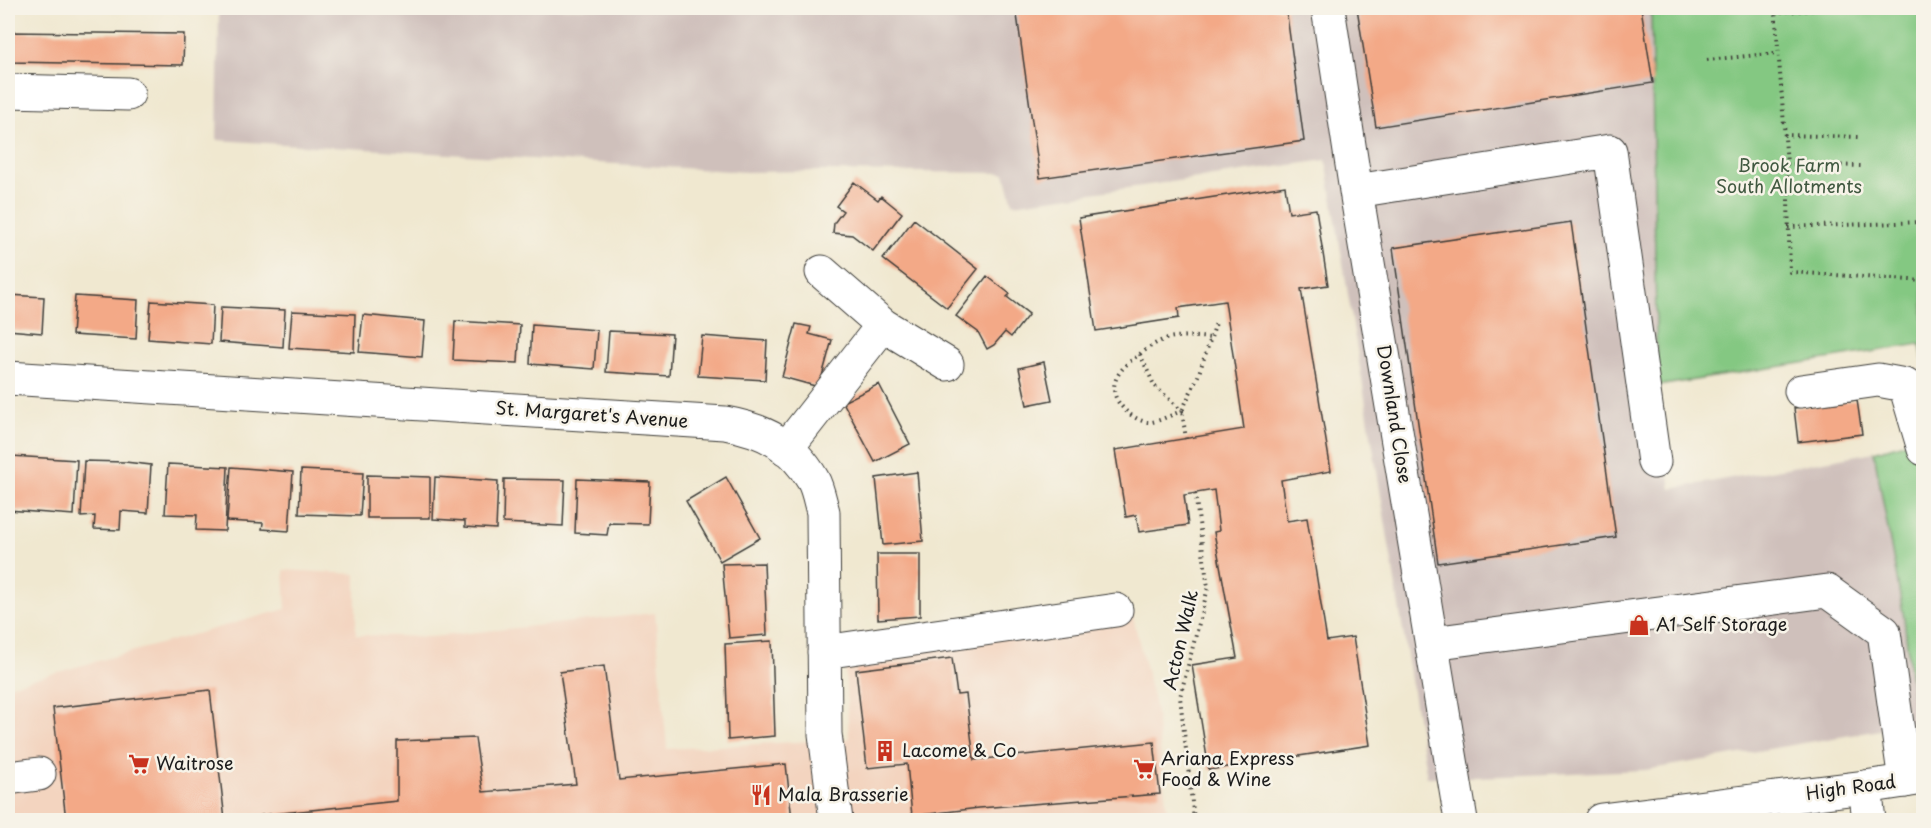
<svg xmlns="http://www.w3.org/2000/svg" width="1931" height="828" font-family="'Playpen Sans',sans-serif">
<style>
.built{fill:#f3d4bf}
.industrial{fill:#cfc0bb}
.green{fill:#84c882;stroke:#50724f;stroke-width:1.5}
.building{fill:#f3a987}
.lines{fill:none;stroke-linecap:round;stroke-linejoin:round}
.minor-casing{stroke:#3c3b37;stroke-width:35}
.major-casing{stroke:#3c3b37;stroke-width:35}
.path{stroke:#3c3b37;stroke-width:4;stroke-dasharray:1.5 4.5;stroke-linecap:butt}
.minor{stroke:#fff;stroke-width:33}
.major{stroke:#fff;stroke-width:33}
.labels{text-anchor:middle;stroke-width:5;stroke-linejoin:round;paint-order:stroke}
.park-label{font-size:18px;fill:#405840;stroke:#f7f3e8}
.street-label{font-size:18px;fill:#1c1c1c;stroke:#f7f3e8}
.poi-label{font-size:18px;fill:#1c1c1c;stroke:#f7f3e8;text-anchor:start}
</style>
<rect width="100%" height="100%" fill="#f7f3e8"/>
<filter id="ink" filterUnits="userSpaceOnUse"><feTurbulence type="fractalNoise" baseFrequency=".0167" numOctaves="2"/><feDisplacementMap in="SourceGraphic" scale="12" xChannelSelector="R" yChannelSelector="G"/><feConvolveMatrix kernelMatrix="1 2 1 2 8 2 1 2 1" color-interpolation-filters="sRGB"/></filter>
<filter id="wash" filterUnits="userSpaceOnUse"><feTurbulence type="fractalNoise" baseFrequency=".008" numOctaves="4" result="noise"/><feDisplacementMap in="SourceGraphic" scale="24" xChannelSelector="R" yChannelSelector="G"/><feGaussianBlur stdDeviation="1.35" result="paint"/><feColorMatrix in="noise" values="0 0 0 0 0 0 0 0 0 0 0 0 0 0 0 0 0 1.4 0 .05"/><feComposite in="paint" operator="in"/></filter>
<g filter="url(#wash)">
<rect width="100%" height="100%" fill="#f0e8d0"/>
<path class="built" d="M284,570l72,4v61l76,2 223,-24 12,136 182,-10 -5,-91 287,-39 24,97 13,114h-1160v-134l278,-77z"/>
<path class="industrial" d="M219,8h1432l6,378 14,103 203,-37 30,166 12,106 -271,46 -167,7h-51l-101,-617 -313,44 -8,-31 -181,-2 -78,1 -529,-32z"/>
<path class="green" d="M1651,8h272v353l-3,-17 -263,42z
M1923,437v286l-7,1 -12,-106 -30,-166z"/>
<g id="blocks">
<path class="building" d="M1016,8h270l18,133 -264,37z
M1357,8h284l12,75 -277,44z
M8,32l176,2 -1,31 -175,-3z
M854,182l24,18 3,-4 21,17 -29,38 -21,-16 -19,-2 1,-10 9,-12 -7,-5z
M1285,186l4,27 27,-4 12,76 -27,4 30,182 -50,9 6,41 20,-3 20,123 26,-4 17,108 -161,25 -17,-105 45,-7 -23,-126 5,-1 -5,-41 -30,5 4,30 -49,7 -3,-17 -10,2 -11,-67 129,-21 -19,-128 -47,7 1,10 -83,13 -17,-113z
M914,219l64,50 -31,39 -64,-49z
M1571,222l45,315 -178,26 -45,-315z
M987,276l23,18 -3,3 22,17 -18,23 -6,-5 -11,13 -7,4 -9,-17 -22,-16z
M8,295l36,2 -2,36 -34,-3z
M75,296l63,4 -2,39 -64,-4z
M151,301l62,4 -2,39 -63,-5z
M221,307l64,3 -2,37 -64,-5z
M292,311l63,3 -1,38 -65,-4z
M363,315l62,6 -3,36 -63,-5z
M455,321l65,4 -2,38 -65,-3z
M796,324l15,3 -2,7 23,6 -13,47 -37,-10z
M532,325l65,5 -3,39 -64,-5z
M609,331l63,3 -3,42 -63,-4z
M702,336l65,5 -2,39 -67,-4z
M1044,362l8,38 -25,5 -8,-37z
M879,384l31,60 -35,18 -32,-60z
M1857,400l5,34 -64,8 -4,-34z
M11,456l66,4 -3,55 -66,-5z
M84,461l41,1 26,3 -3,48 -27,-2 -1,19 -26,-1 1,-13 -14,1z
M168,464l60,3 -3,64 -29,-1 1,-15 -32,-1z
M231,467l62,5 -4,59 -27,-2 1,-6 -36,-2z
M301,470l62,3 -3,43 -61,-2z
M917,472l6,69 -40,4 -7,-67z
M367,475l63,2v41h-63z
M435,477l63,4 -2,48 -31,-2v-6l-32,-2z
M726,477l34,61 -40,23 -34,-60z
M504,479l61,1 -2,46 -60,-3z
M577,479l73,3 -2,42 -39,-1 -2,12 -32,-2z
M877,554h43v62l-42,3z
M764,563l3,72 -38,3 -7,-74z
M772,641l3,95 -47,4 -3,-96z
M952,658l5,37 9,-1 8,66 180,-18 6,52 -181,14 -67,8 -5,-52 -40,4 -11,-98z
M604,666l15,114 167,-16 6,56h-552l23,-5 134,-14v-60l78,-3 8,54 93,-8 -16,-112z
M210,690l15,130h-159l-13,-112z"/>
</g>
</g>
<g filter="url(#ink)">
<use href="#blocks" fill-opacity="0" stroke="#3c3b37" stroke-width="1.5"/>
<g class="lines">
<defs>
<path id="minor" d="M1328,8l28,183 105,629
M8,91l120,3
M1356,191l254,-40 44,311
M822,272l61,53 64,39
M8,378l717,45c39,7 67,21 88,57 5,9 7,22 10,32l2,222 11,86
M1801,391l77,-11 27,5 19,64
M786,449l97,-124
M1432,643l395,-52 57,41 21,149
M824,652l292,-42
M8,778l31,-4
M1865,787l4,33"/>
<path id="major" d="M1601,820l264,-33 59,-9"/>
</defs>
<use href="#minor" class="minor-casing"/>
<use href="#major" class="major-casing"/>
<path class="path" d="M1775,8l12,156 3,108 134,9
M1880,8l44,5
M1775,12l84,-4
M1921,53l3,1
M1707,60l71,-7
M1784,135l76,2
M1787,164l74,2
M1788,227l136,-5
M1140,354l14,31 28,26c-9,3 -20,9 -30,11 -8,1 -15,-3 -21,-7 -28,-21 -18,-42 6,-59 10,-7 20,-15 32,-18 14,-3 28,-1 42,0
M1186,439l-4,-28 16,-35 19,-56
M1194,820l-14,-123 28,-109 -13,-95"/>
<use href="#minor" class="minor"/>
<use href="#major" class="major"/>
</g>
</g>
<defs>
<symbol id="shop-bare" viewBox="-9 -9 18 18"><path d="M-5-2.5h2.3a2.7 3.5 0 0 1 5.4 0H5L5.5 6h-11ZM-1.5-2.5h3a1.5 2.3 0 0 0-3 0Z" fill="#c8321e" stroke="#f7f3e8" stroke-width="2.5" paint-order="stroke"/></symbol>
<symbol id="building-bare" viewBox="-9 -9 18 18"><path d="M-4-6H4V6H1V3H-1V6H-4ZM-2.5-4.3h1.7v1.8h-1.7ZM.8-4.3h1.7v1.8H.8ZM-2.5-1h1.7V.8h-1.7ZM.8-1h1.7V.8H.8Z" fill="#c8321e" stroke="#f7f3e8" stroke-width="2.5" paint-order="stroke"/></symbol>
<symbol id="supermarket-bare" viewBox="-9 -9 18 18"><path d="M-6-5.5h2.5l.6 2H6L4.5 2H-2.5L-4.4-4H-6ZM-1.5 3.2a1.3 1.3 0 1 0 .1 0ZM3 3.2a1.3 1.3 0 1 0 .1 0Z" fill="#c8321e" stroke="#f7f3e8" stroke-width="2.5" paint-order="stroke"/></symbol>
<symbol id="restaurant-bare" viewBox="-9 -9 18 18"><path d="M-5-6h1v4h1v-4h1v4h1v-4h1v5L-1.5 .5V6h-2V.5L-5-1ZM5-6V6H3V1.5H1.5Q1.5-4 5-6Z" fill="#c8321e" stroke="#f7f3e8" stroke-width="2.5" paint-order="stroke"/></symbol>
</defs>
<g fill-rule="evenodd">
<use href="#shop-bare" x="1624" y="610" width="30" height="30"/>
<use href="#building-bare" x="870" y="736" width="30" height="30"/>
<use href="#supermarket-bare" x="124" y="749" width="30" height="30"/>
<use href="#supermarket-bare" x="1129" y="754" width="30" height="30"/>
<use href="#restaurant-bare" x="746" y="780" width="30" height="30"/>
</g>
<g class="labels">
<g class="park-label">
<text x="1789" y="172">Brook Farm<tspan x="1789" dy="21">South Allotments</tspan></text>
</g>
<g class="street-label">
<text transform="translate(1394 414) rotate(81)" y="6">Downland Close</text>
<text transform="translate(592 415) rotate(4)" y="6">St. Margaret's Avenue</text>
<text transform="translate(1181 640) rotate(-77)" y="6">Acton Walk</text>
<text transform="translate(1851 788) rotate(-8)" y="6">High Road</text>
</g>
<g class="poi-label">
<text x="1656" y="631">A1 Self Storage</text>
<text x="902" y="757">Lacome &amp; Co</text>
<text x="1161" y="765">Ariana Express<tspan x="1161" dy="21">Food &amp; Wine</tspan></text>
<text x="156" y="770">Waitrose</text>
<text x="778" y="801">Mala Brasserie</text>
</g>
</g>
<rect width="1931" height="828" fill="none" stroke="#f7f3e8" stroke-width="30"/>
</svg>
